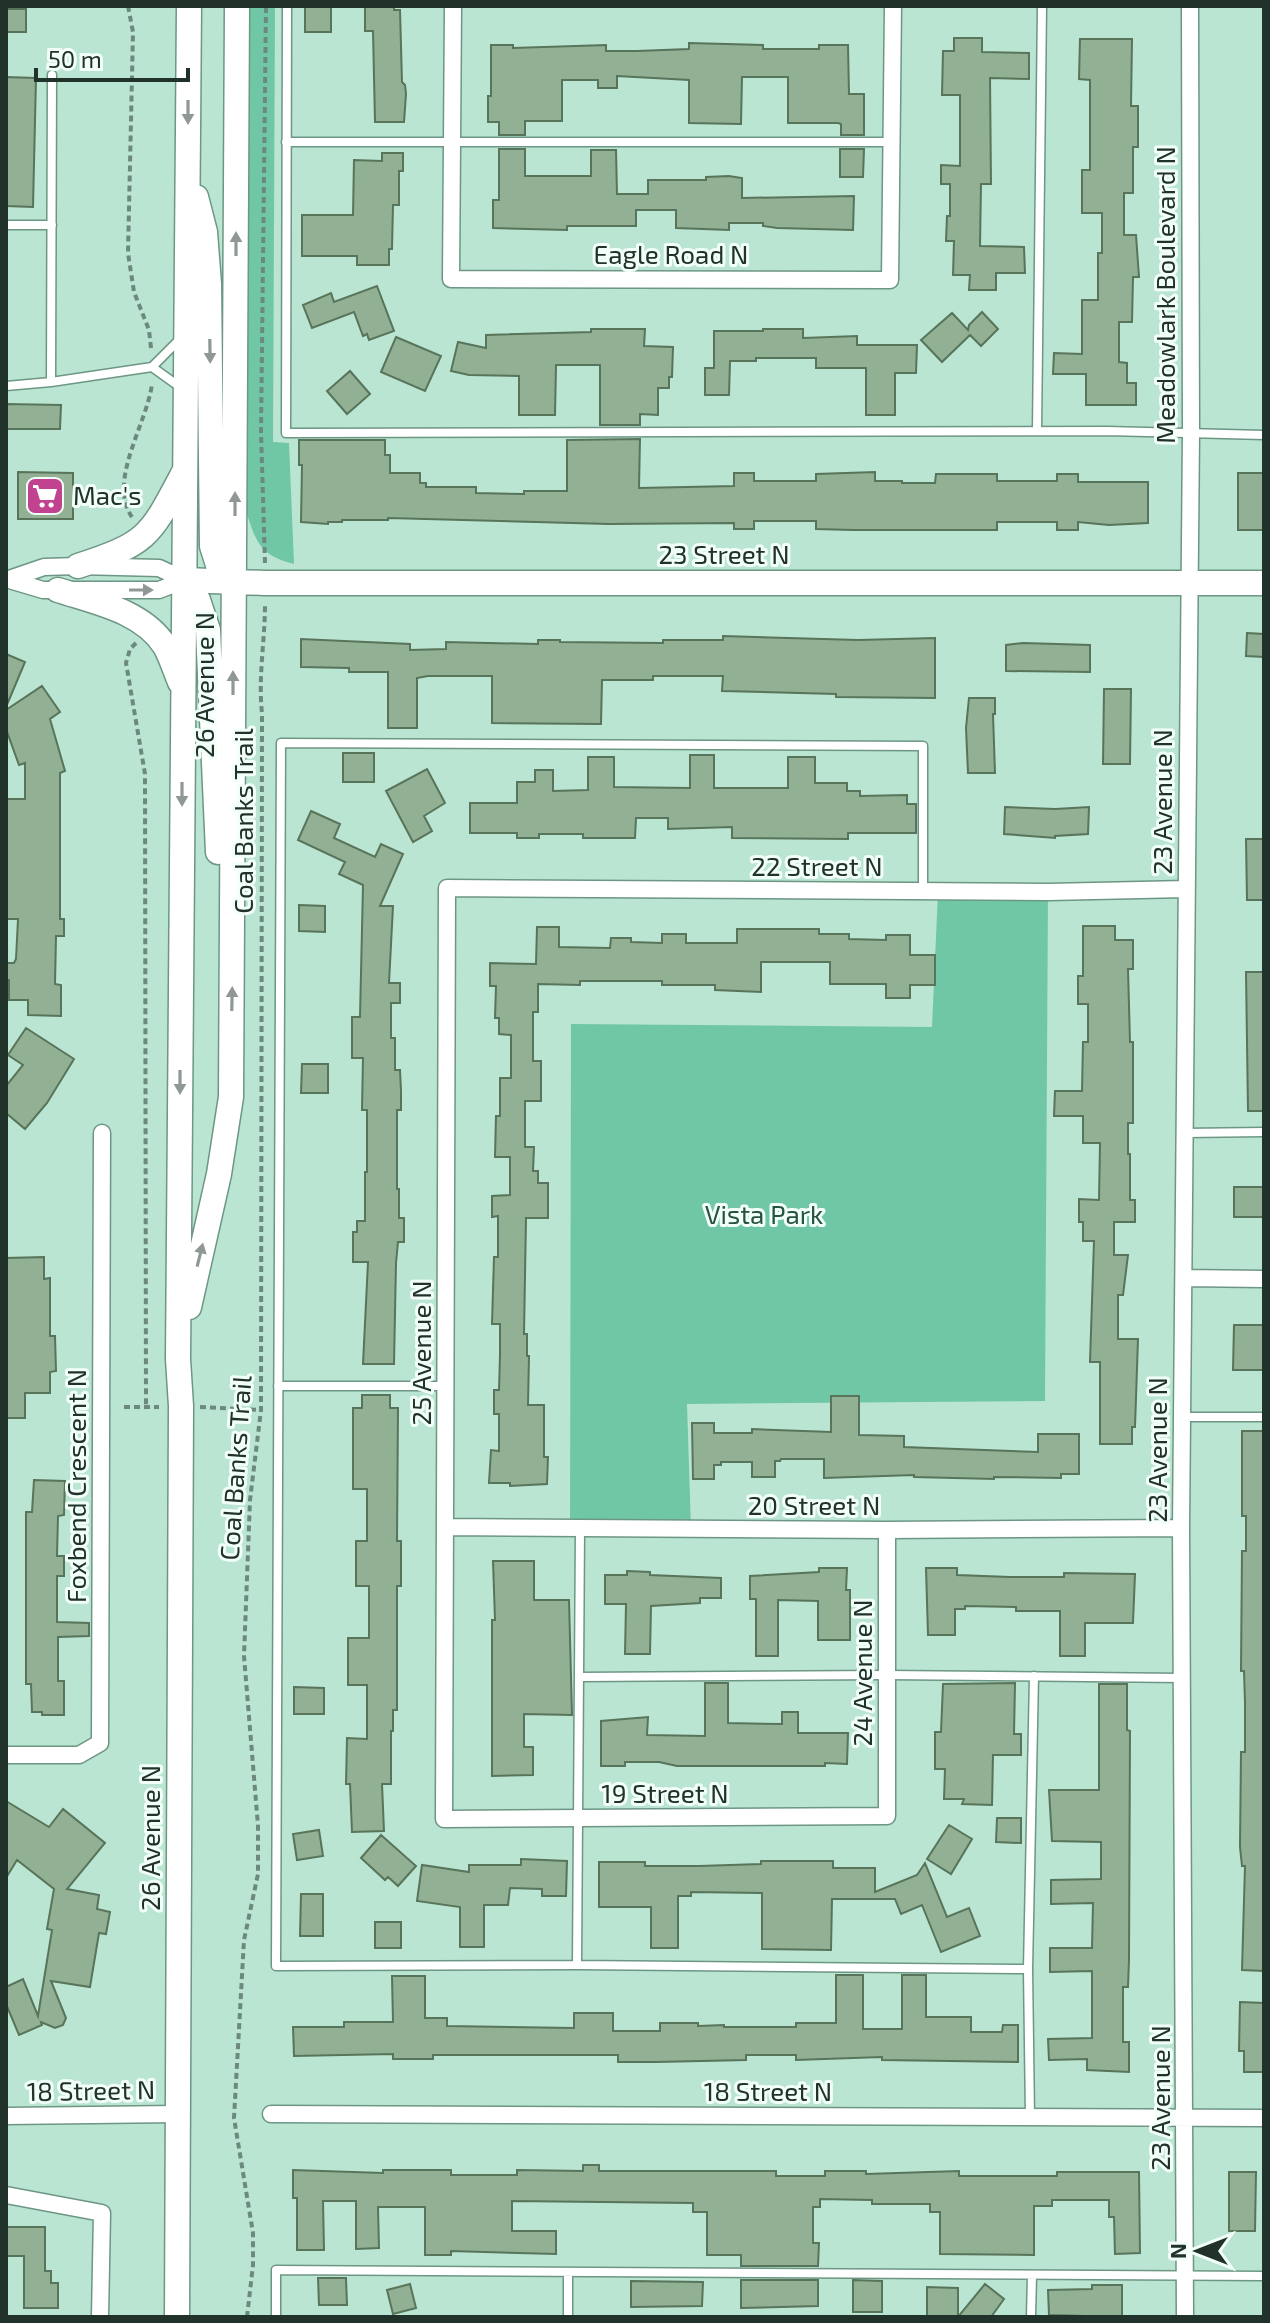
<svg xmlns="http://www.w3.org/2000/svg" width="1270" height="2323" font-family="'Exo 2',sans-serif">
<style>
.green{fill:#70c7a5}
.building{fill:#92b093;stroke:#58745a;stroke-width:2}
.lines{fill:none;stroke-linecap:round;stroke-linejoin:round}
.lane-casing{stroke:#6d9684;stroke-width:11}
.street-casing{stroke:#6d9684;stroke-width:19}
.secondary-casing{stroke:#6d9684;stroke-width:27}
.path{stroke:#6c897d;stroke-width:4;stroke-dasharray:6 4;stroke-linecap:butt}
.lane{stroke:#fff;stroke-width:8}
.street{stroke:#fff;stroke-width:16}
.secondary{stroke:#fff;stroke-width:24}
.oneway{fill:#909895}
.labels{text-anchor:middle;stroke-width:6;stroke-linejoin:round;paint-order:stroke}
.street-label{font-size:26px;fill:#21322b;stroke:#f2fff9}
.poi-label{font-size:26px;fill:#21322b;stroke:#f2fff9;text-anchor:start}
.park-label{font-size:26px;fill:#265241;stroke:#f2fff9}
</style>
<rect width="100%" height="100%" fill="#bae5d2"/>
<path class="green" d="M242,6h33l-2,436 16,1 5,121c-36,-9 -38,-23 -49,-56z
M938,892h110l-3,509 -358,3 4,125 -121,-1 1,-504 361,3z"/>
<path class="building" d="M365,6h29v4h6l2,72 3,3 1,9 -2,28h-29l-2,-91h-8z
M305,7h26v25h-26z
M6,9h20v23h-20z
M954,38h28v14l47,1v26l-39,-1 1,106h-10l-1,62 44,1 1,26h-29v17h-27l1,-15h-17l1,-34h-8l1,-25h3v-32h-9v-19l19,1v-71h-18l1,-44h11z
M1080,39h52l-1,67h7v41h-5v46h-9v42h12l3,42h-6l-1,45h-13v40l8,1v20h9v22h-50v-31h-33l1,-21 28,1v-54h16v-47h4v-40h-20v-43h8v-90l-11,-1z
M689,43l74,2v4h56v-4h29l1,49h15v41h-23v-11l-3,-1h-50v-46h-46l-1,47 -52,-1v-43l-72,-4v12h-19v-8h-36v41h-37v14h-26v-13h-11v-26h3v-51h22v3l93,-3v6h31l52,-2z
M6,77l30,1 -3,129 -27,-1z
M499,149h26v27h66v-26h25l1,44h31v-14h58v-3l23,-1 13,2v20l112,-2 -1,34 -76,-2 -14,-2v-3h-34v7l-53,-2v-18h-40v16h-69v4l-74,-2v-28h6z
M840,149h24l-1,28h-23z
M382,153h21v18h-4v34h-6l-1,44h-3v16h-32v-9h-55v-41h51l1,-55 28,1z
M377,286l17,45 -25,9 -2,-6 -4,2 -9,-24 -42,16 -9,-23 28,-12 3,9z
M982,312l16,17 -17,17 -11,-11 -28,27 -21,-22 31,-27 16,17 1,-5z
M591,329h54l-1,17 29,1 -1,30h-3v11h-11v27l-18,-1v11h-40v-60h-44l-1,50h-36v-39l-50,-1 -18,-4 7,-29 28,6v-13l105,-3z
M763,329h40v9l54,-2v9h60l-1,28h-21v42h-29v-47h-50v-10h-60v3h-26l-1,34h-24v-27h9v-37h49z
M396,337l45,19 -16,35 -44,-19z
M350,371l20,23 -23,20 -20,-23z
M6,404l55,1 -1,24h-54z
M640,439l-1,49 95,-2v-13h20v8h62v-7l59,-2v9h27v2h33l1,-9h61v7h60v-7h21v8h70v41l-39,2 -31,-3v8h-21v-8h-60v8h-144l-37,-1v-8h-62v8h-20v-6l-125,1 -221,-6v2h-46v2h-14v2l-27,-2 1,-57h-3v-25h86v15h5v18h30v10h6v4h50v6l48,1v-3h43v-51z
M18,472l55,1v46h-55z
M1238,473h26v57h-26z
M1247,633l17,1v23l-18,-1z
M723,636l135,4 77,-2v60l-99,-1v-3l-114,-3 1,-15h-70v4h-51l-1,44 -109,-1v-47h-64l-11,2v50h-29v-56h-39v-4l-48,-1v-28l109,5v6l36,-1v-7l92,2v-4h22v2l103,1v-3h60z
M1023,643l67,2v27l-84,-1v-26z
M6,654l19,8 -19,45z
M42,686l18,26 -10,7 15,52 -5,2v146h4v17h-8l-1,48 6,1v31l-33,-1v-15h-19v-20h-3v-17h8l2,-4 2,-40h-12v-120h19v-36l-6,2 -13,-36v-19z
M1104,689h27l-1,75h-27z
M969,698h26v16h-2l2,59h-27l-2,-45z
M343,753h31v29h-31z
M690,755h24v33h74v-31h27v26h32v8h13v5l47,-1v9h9v29h-68v6l-116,-1v-11l-64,2v-11h-32l-1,20h-52v-4h-44v4h-22v-5h-47v-30h47v-21h18v-12h18v21l35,-1v-33h26v30l76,1z
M427,769l18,34 -21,13 8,15 -19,11 -27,-51z
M1005,807l50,2 34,-2 -1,27 -33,2v2l-51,-4z
M311,811l29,13 -6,14 41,19 6,-13 22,10 -23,52h13l-4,77h11v20h-9v35h4v32h5l1,21v19h-4v79h2v29h5v24h-6l-2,21 -2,101h-31l5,-102h-15v-30h4v-11h8v-49h2v-62h-5l1,-52h-11v-41h8l3,-132 -24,-11 6,-12 -47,-22z
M1246,839h18v61h-17z
M299,905l26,1v26l-26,-1z
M1083,926h32v14h18v29h-5l2,73h3v81h-5v31h2v46h5v22h-21v33h14l-5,40h-5v44h20l-3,88h-3v17h-32v-82h-10l4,-121h-11v-19h-4v-23l20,1 1,-57h-17v-27h-29l1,-25h27l1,-49h5v-38h-10v-28h5z
M537,927h22v20l51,1 1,-10h20v4l31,1v-9h24v9h51v-14h82v5h30v5l37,1v-5h24v20h25v30h-25v13h-24v-14h-56v-22h-69v30l-46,-2v-5h-53v-4h-82v4l-42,-1v28h-5v49h8v40h-16v46h9l-1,24h5v12h10v35h-22l-2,116h3v22h2l-1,49h16v52h4l-1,27 -37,2v-3h-21l2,-33 8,1v-37h-5v-24h5l1,-35v-31h-8l2,-67h4v-41l-6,1v-21l18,-1v-38h-15l1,-41h4v-38h11v-43l-12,-1v-16h-4l1,-32h-6v-23l46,1z
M1246,972h18v139h-16z
M26,1028l48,31 -27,44 -22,26 -19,-16v-27l17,-21 -15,-10z
M302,1064h26v29h-27z
M1234,1187h30v30h-30z
M44,1257v22l6,-1v58h5l1,35 -6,1v21h-25v25h-19v-160z
M1234,1325h30l-1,45h-30z
M362,1395h28v13h8l-1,133h4v45h-4v124h-4v21h-2v53h-9l2,47 -32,1 -2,-48h-4l1,-46 20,1v-54h-19v-47h21v-52h-13v-45h11v-52h-14v-81h9z
M831,1396h28v39l45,1v11l134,5v-18h41v40h-18v4l-67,-1v2l-80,-2v-2l-90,3v-19h-43l-1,2h-5v16h-23v-15h-31v3h-7v14h-21l-1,-56h22v10h38v-4l79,3z
M1242,1431h22v540l-22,-1 3,-104h-3l-2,-19 1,-95h4v-49l-1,-32h-3l1,-120h4v-35h-4z
M34,1480l31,1 -1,34 -6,1 -1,40h7v20h-7v46l32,1v13l-31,1v44h6v34h-22v-3h-10l-1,-28h-5v-172h6z
M493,1561h41v39h35l3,115 -48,-1v33h9v28l-41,1v-156h3z
M819,1568h28l-1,22h4v50h-32v-39l-40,-1v56h-22v-57h-6v-23l69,-4z
M926,1568h31v7l53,2h54v-4l71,1 -2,49h-48v33h-25v-45h-44v-4l-51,-1v3h-10v26h-27z
M627,1571l23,1v3l71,3v20h-21v5l-49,3 -1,48h-25l1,-50h-21v-29h22z
M705,1683h23v40l54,1v-12h16v21h50l-1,31 -22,-1v3h-148l-18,-4h-34v4h-24v-45l47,-4 -1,18 58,1z
M1015,1683l-1,51h7v21h-28l-1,50 -30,-1 2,-5h-20l1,-30h-10v-37h6l2,-48z
M1099,1684h28v46l3,1 -1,229 -1,27h-5v55h6v30l-42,-2v-11l-38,1 -1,-21 44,-1v-67l-42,1v-24h42l1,-45 -42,1v-24l50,-1v-37l-49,-1 -3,-51h50z
M294,1687l30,1v26h-30z
M6,1801l43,26 14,-18 42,34 -38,46 32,6 -2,14 13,3 -4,22 -7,-1 -9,54 -39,-6 15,37 -3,7 -8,3 -14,-6 1,3 -23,10 -13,-31v-17l17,-8 15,37 14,-86 -5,-1 7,-40 -37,-29 -11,18z
M997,1818h24v25l-25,-1z
M949,1825l23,14 -21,35 -24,-15z
M319,1830l4,26 -26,4 -4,-26z
M381,1835l35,31 -18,20 -10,-9 -3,3 -24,-22z
M521,1859l46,2 -1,35h-24v-7l-32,-1 -2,17h-24v42h-24v-40l-43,-6 5,-36 47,7v-7h52z
M761,1861h72v7h42v24l42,-17 8,-12 22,54 22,-9 11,28 -39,16 -19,-47 -21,9 -6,-15h-63l-1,51 -69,-1v-56l-71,-1v4h-13v52h-27v-41h-52v-45h46v4h54l62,-2z
M301,1894h22v42h-23z
M375,1922h26v26h-26z
M836,1975h27v54h39v-54h24v42h45v15h31l1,-7h15v37l-136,-2v-3l-86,3v-5h-50v5l-90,2h-38v-7h-185v4h-40v-5l-99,2 -1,-29h51v-5h49l-1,-46h33v42h22v8l127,2v-15h39v18h47v-8h38v3l26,-1v2h72v-4h40z
M1240,2002l24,1v69h-20v-21h-5z
M583,2165h16v6h177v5h49v-5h41v3l93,-3v5h98v-4h82l1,81 -25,1 -1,-37h-5v-17h-57v6h-18v49l-94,-1v-42h-10v-8h-58v-4l-52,-1v8h-7v36h6l-1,23h-77v-11h-34v-43h-14v-9l-181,-2v30h44v23l-105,-3v4h-26v-48h-47l1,41 -23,1v-48h-33l1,49h-27v-52h-4v-28l90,3v-3h68v5h66v-5l66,1z
M1229,2172h27l-1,59h-26z
M6,2227h39v44h6v12h7v25h-34v-52h-18z
M318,2278h28l1,27h-28z
M741,2280h77v26l-77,2z
M853,2280l29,1v31h-29z
M631,2281l72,1 -1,24 -71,1z
M410,2284l6,24 -23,6 -6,-24z
M985,2284l19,15 -13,18h-64v-30l31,1v29z
M1092,2285h30v32l-73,-2 -1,-25 44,-1z"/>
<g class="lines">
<defs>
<path id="lane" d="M287,6l-1,427 821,-2 157,4
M286,142h605
M6,225h46
M152,367l28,20
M51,382l1,-307
M6,386l45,-4 101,-15 28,-28
M1037,431l5,-425
M923,891v-145l-642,-3 -5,1223 301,-1 451,4
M1185,1133l79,-1
M278,1386h167
M1183,1417h81
M580,1677l307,-2 295,3
M577,1965l3,-437
M1030,2117l-2,-148 6,-293
M568,2272v45
M276,2317v-47l988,6
M1031,2317l1,-42"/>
<path id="street" d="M453,6l-2,273 439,1 3,-274
M6,579l37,11h116l26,-10
M9,579l35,-12 34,-1 81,2 26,12
M1184,1278l80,1
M445,1527l442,3 294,-2
M887,1530v286l-443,3 3,-931 601,4 138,-3
M6,1755h73l21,-12 2,-610
M271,2114l993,4
M6,2116l171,-2
M6,2195l96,18 -2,104
M1185,2317l-4,-789 10,-1094 -1,-428"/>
<path id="secondary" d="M196,197l9,35 4,52 3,262 7,22 14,14
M78,566c71,-23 72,-30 106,-94
M185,580l80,3h999
M185,580l13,20 10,30 10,222
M58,590c37,12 85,21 107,56 6,11 10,24 15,36
M189,1307l30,-133 12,-77 6,-1091
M177,2317l4,-911 -3,-47 11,-1353"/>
</defs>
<use href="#lane" class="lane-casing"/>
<use href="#street" class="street-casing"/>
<use href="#secondary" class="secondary-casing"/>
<path class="path" d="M128,6l5,26 -5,221 6,39 15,38 2,18
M132,517c-25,-36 15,-93 20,-133
M265,563l-4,-131 5,-426
M136,643l-6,6 -4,14 19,111 1,633
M124,1407h35
M200,1407l61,3
M247,2317l6,-52v-32l-19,-115 10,-178 14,-66v-48l-14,-170 6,-156 11,-90 1,-697c-4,-36 3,-72 3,-109"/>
<use href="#lane" class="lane"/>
<use href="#street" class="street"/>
<use href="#secondary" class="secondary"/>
</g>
<defs><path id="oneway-solid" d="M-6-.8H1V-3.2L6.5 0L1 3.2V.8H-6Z" transform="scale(2)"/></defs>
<g class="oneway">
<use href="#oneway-solid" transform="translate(188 112) rotate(90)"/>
<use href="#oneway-solid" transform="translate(236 244) rotate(-90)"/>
<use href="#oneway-solid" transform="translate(210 351) rotate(89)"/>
<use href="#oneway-solid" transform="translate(235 504) rotate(-90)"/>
<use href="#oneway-solid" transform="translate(141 590)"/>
<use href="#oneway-solid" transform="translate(233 683) rotate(-90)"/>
<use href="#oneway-solid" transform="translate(182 794) rotate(90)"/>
<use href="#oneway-solid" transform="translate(232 999) rotate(-89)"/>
<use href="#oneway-solid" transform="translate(180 1082) rotate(90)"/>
<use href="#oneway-solid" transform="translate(200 1255) rotate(-76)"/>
</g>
<defs>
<symbol id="supermarket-square" viewBox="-11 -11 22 22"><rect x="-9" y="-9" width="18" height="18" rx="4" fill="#c14390" stroke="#f2fff9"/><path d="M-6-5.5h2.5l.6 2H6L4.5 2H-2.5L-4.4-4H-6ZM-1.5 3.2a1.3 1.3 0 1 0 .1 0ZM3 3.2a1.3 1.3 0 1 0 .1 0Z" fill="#fff"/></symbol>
</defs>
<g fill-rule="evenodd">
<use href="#supermarket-square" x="23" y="474" width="44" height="44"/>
</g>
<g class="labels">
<g class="street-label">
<text x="671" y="264">Eagle Road N</text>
<text transform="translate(1166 295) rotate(-90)" y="9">Meadowlark Boulevard N</text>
<text x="724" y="564">23 Street N</text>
<text transform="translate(205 685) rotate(-90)" y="9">26 Avenue N</text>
<text transform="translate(1163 802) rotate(-90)" y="9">23 Avenue N</text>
<text transform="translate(244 821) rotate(-90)" y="9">Coal Banks Trail</text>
<text x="817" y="876">22 Street N</text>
<text transform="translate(422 1353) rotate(-90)" y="9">25 Avenue N</text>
<text transform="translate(1158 1450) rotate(-90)" y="9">23 Avenue N</text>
<text transform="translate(236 1468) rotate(-86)" y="9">Coal Banks Trail</text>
<text transform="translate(77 1486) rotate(-90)" y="9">Foxbend Crescent N</text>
<text x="814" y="1515">20 Street N</text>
<text transform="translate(863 1673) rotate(-90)" y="9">24 Avenue N</text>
<text x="665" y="1803">19 Street N</text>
<text transform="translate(151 1838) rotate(-90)" y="9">26 Avenue N</text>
<text transform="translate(91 2091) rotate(-1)" y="9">18 Street N</text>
<text x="768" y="2101">18 Street N</text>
<text transform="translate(1161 2098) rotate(-90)" y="9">23 Avenue N</text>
</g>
<g class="poi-label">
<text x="73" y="505">Mac's</text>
</g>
<g class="park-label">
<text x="764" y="1224">Vista Park</text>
</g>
</g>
<rect width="1270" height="2323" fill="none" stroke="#21322b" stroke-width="16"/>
<g transform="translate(1198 2251) rotate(270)" stroke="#f2fff9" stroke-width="6" paint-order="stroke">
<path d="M0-6L14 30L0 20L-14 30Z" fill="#21322b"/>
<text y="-12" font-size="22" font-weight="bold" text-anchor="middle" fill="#21322b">N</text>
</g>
<path d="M36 68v12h152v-12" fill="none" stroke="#21322b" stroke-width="4"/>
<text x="48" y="68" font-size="24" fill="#21322b" stroke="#f2fff9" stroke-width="6" paint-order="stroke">50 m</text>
</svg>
